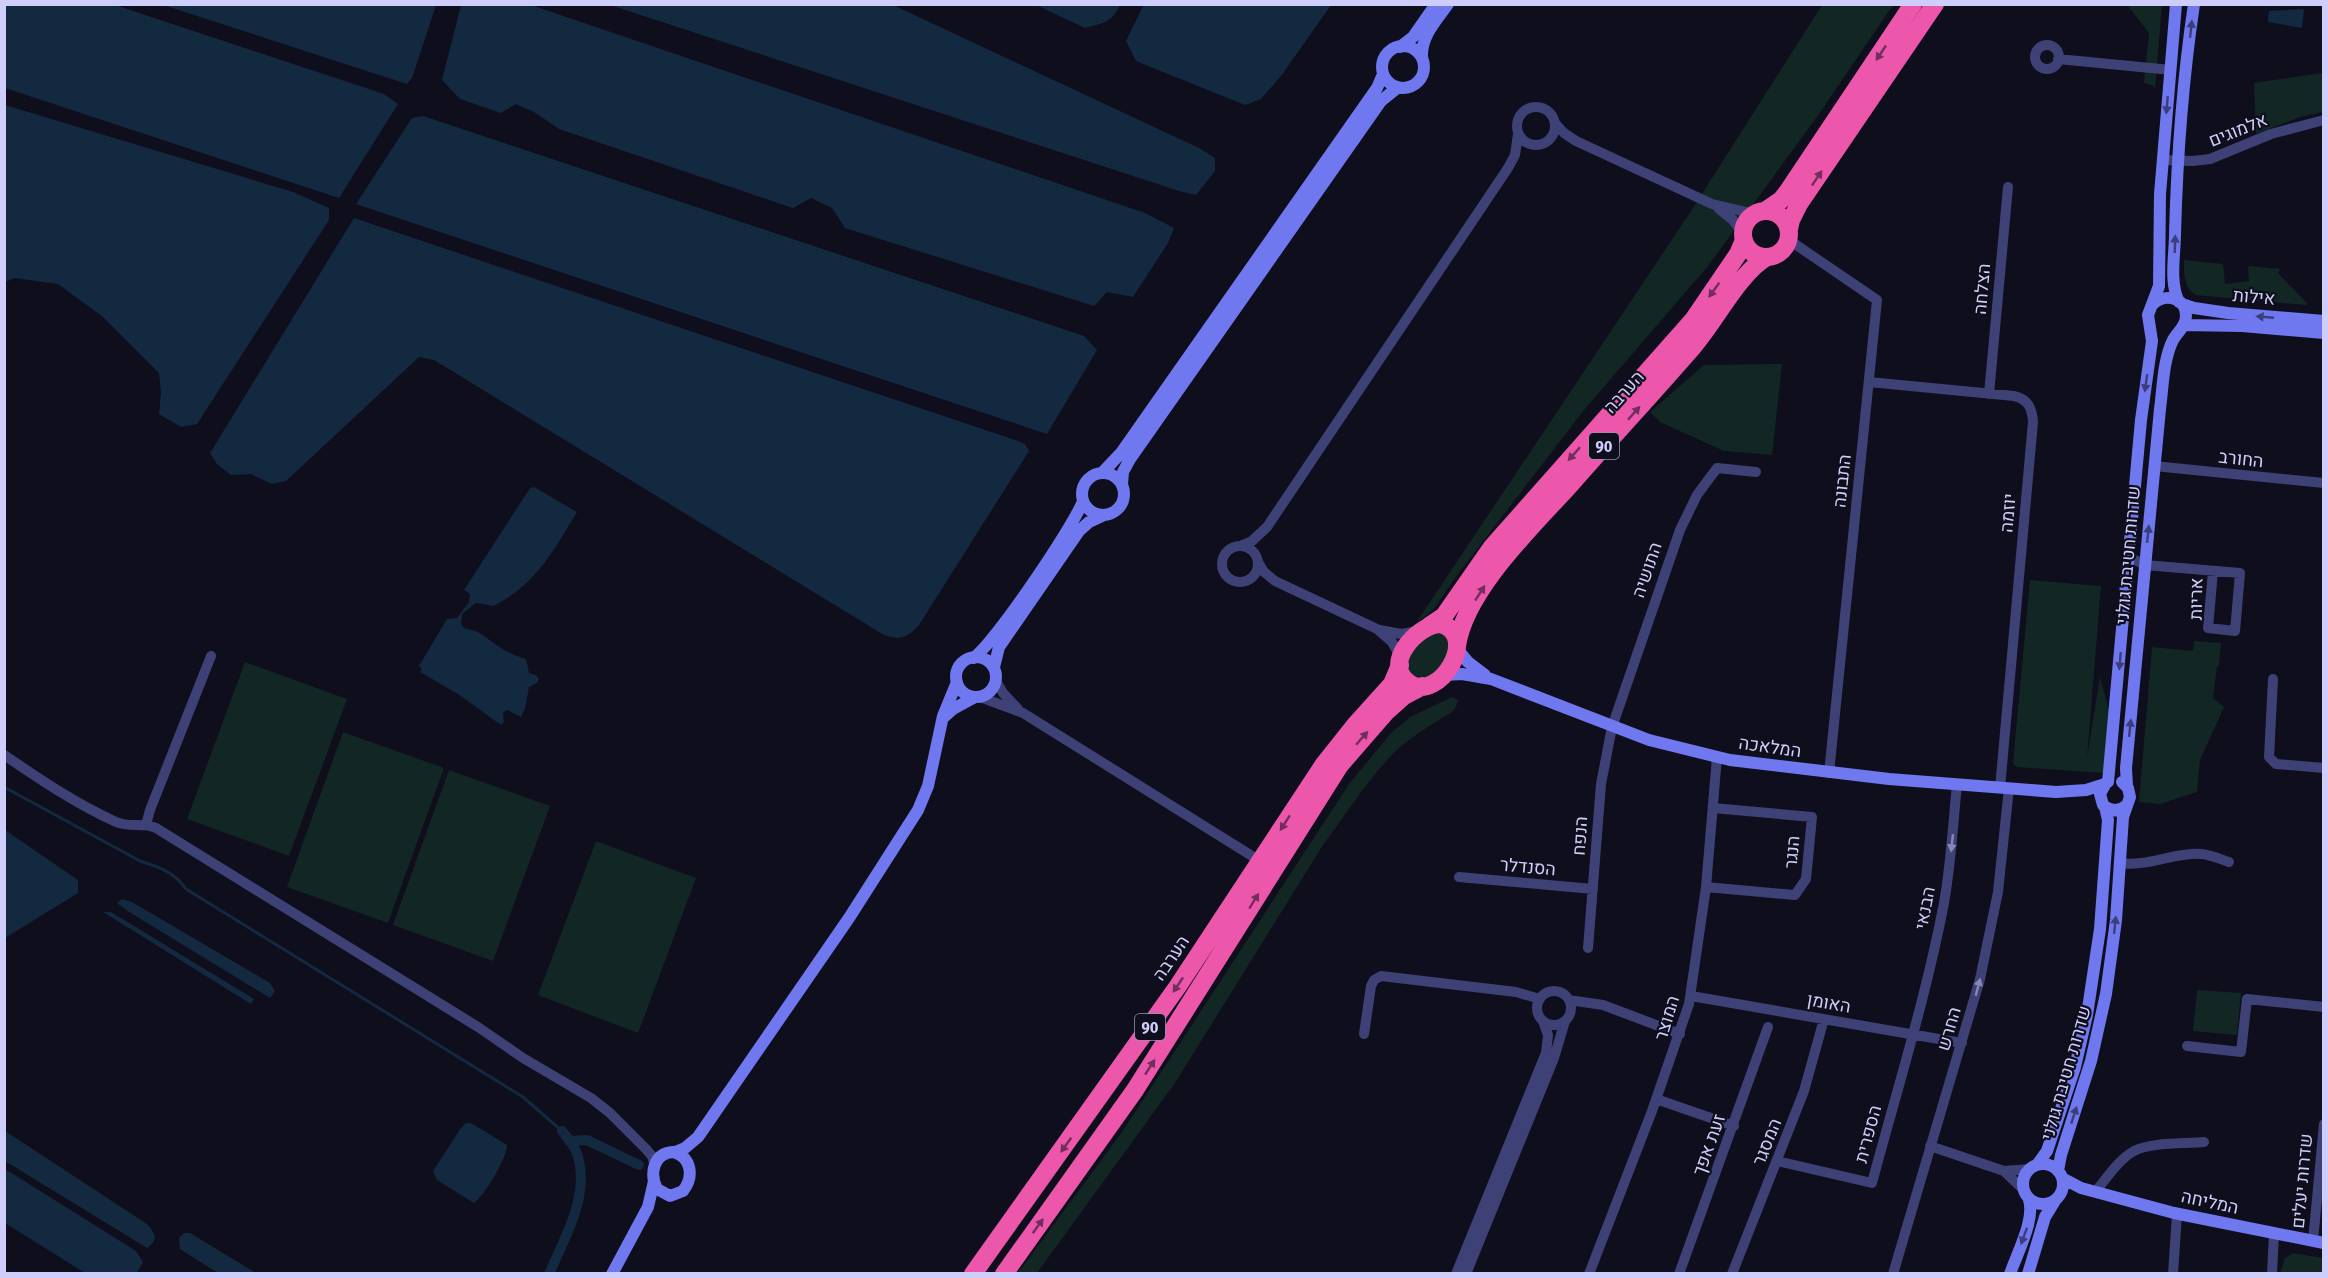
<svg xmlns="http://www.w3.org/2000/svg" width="2328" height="1278" font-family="'Fira Sans Condensed',Heebo,sans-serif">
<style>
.green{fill:#122623}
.water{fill:#132940}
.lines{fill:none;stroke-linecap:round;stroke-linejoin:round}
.stream{stroke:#132940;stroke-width:3}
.canal{stroke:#132940;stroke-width:10}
.street{stroke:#3e4176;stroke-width:10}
.secondary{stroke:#7078ef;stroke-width:12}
.highway{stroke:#ec57ac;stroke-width:18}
.oneway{fill:#3b3e7b}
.oneway2{fill:#722f5d}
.oneway3{fill:#8688b8}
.labels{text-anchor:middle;stroke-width:4.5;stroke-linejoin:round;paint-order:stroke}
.shield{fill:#0f0e1c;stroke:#9594b7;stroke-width:1.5}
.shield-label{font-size:16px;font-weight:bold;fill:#cfcefa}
.street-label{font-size:18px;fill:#cfcefa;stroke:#0f0e1c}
</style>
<rect width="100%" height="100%" fill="#0f0e1c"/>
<path class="green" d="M1822,5h71l-74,109 -111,152 -124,144 -126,164 -25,36 -17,13 275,-412z
M2127,5h35l-7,85 -1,-4 -10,-3 5,-50z
M2323,73v39l-23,5 -44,17 -2,-51z
M2184,260l39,4 2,20 24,-3 -1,-15 32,3 -2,4 29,30 -1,2 -111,-10c-12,-10 -11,-20 -11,-35z
M1782,364l-10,91 -48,-4 -64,-29 -10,-10 54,-47z
M2030,580l71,6 -14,172 13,-81 9,34 -6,62 -86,-6 -4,-4z
M1446,632l4,24 -23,24 -20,-7 3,-24 12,-14z
M2194,641l27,2 -2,23 -2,1 -4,31 11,9 -24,53 -3,32 -37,12 -21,-2 13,-155 41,4z
M245,662l102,37 -58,157 -102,-37z
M1452,697l6,3 -2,7 -4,5c-18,11 -38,23 -54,37 -29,28 -51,64 -75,96l-148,238 -138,190h-19l104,-141 227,-348 42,-51 19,-16z
M343,732l101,36 -56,155 -101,-36z
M449,770l101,36 -57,155 -100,-36z
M596,841l100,37 -58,155 -100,-38z
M2197,990l44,3 -4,42 -44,-4z
M2293,1253l30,5v15h-43l5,-15z"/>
<path class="water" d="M1144,4h187v1l-50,71 -20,23 -16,6 -109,-44 -10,-20z
M115,5l269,89 14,10 -59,94 -334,-110v-83z
M163,5l273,-1v1l-24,73 -5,6z
M461,5h70l614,208 29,15 -6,15 -35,54 -26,-5 -13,14 -249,-78 -13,-20 -21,-10 -18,10 -234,-79 -25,-17 -18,-8 -15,9 -41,-14 -18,-19z
M610,5h283l306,143 16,10v13l-19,24 -17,-4z
M1036,5h84c-9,18 -16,18 -35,23z
M2304,9l-2,19 -34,-6 1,-11z
M5,105l288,87 36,16v12l-132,204 -16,3 -22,-13 2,-21 -2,-20 -56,-56 -45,-33 -43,-6 -10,4z
M423,116l661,220 13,14 -50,84 -691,-230 56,-86z
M354,218l664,223 7,3 4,7 -110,174c-11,12 -19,16 -35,10l-450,-275 -15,-3 -133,124 -14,3 -21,-10 -20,1 -14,-11 -7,-11z
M534,487l43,25c-23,38 -42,74 -84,94 -25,-4 -11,-6 -31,8l-1,10 3,4c7,2 13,3 19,7 13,10 26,20 43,24l3,14 7,2 3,4 -2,4 -8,4 -4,21 -4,9 -14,-7 -4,3 1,9 -3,3 -43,-31 -38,-22 2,-3 -3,-3 28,-47 10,-1 12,-16 1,-8 -6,-4 66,-102z
M5,830l73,50v13l-73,45z
M122,899l10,3 138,81 5,8 -5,7 -144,-88 -9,-7z
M103,912h8l143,87 -3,5z
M466,1123h5l36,22c0,13 -22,50 -33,58l-37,-23 -4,-9 28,-43z
M5,1131l142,93c8,9 12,16 0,24l-142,-87z
M5,1169l131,82 7,11 -6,11h-52l-80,-50z
M184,1233h6l66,40h-38l-38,-24 -1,-11z"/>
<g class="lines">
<path class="stream" d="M4,787l136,74c19,6 34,11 46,28l337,208 39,34"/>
<path class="canal" d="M569,1141l18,-1 52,25
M549,1274c16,-37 43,-82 27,-123 -3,-7 -9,-14 -14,-20"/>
<path class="street" d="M2035 57a12 12 0 1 1 24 0a12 12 0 1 1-24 0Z
M2058,59l113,11
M1517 126a19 19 0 1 1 38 0a19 19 0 1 1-38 0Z
M1555,123l9,10 12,8 136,63 43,10
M2163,160l30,1 17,-2 61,-25 53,-14
M1718,208l15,12 10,14
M1789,240l88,60 -48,473
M1869,382l145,14c14,3 18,12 19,26l-33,366
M1989,394l19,-207
M2154,466l170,17
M1240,546l12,-5 15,-14 241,-359 7,-13 3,-21
M1222 564a18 18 0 1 1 36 0a18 18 0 1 1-36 0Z
M2129,557l16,8 95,8 -5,58 -27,-3 5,-57
M1258,562l6,10 11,9 102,48 15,13 9,16
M1380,630l21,4 17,-3
M2273,679l-4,78 7,7 48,4
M996,681l7,12 15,16
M980,697l43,16 237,148
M4,755c37,25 72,49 112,67 13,6 28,0 40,6l322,199 45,31 68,40 19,15 36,36 6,7 3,10
M146,825l4,-15 61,-154
M2120,863c28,4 54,-11 82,-9 9,1 18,5 27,8
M1459,877l134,12
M1706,887l89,8 11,-16 6,-62 -99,-9
M1588,948l13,-164 11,-57 68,-197 17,-35 20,-27 39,4
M1537 1008a17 17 0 1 1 34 0a17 17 0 1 1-34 0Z
M1691,996l271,47
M1569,1000l34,5 77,29
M1364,1034l7,-48 3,-6 7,-4 135,16 24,7
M2187,1046l54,6 6,-53 77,8
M1656,1099l78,27
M1930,1146l74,25 20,19
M1777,1161l95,22c25,-93 54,-186 72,-280 7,-39 9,-79 13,-119
M2004,1171l26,-2
M2095,1192c12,-14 23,-32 39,-41 17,-9 50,-7 70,-9
M2313,1241l11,-117
M1456,1274l90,-221 2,-18 -5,-14
M1466,1274l88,-216 11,-37
M1589,1274l63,-163 37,-107 17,-117 11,-130
M1679,1274l89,-247
M1732,1274l72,-183 20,-72
M1893,1274l87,-295 18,-87 11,-104
M2173,1274l4,-60
M2272,1274l2,-41"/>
<path class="secondary" d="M1382 67a21 21 0 1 1 42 0a21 21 0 1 1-42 0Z
M1400,47l13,-10 23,-33
M1422,57c-1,-21 14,-36 26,-53
M2179,302c-10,-20 -4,-47 -4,-68 2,-75 8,-156 19,-230
M2182,304l12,4 34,5 96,8
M2184,325l58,1 82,7
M1082 494a21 21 0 1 1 42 0a21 21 0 1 1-42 0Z
M1102,473l19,-20 256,-365 6,-14
M1122,484l1,-12 7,-13 251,-358 16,-13
M1457,649l11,13 17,13
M956 677a20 20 0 1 1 40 0a20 20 0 1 1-40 0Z
M973,658c20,-12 102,-134 110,-157
M994,667l5,-20 80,-116 10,-9 15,-7
M1444,675l18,-1 29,5 158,61 81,20 159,19 167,13 30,-2 19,-6
M944,717l9,-8 22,-12
M2108,782l33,-362 11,-79 -4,-26 11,-29 1,-92 16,-190
M2106,783l-6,11 3,11c8,7 16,7 24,0
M2127,786l-1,-18 34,-359c3,-22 3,-49 13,-69 4,-8 13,-13 13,-24 0,-19 -21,-23 -33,-12
M673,1152c19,5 21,25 10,39l-13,5 -13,-7c-8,-16 -3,-36 16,-37z
M675,1152l10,-4 13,-11 151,-219 69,-108 10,-24 15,-70 14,-34
M2023 1184a20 20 0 1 1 40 0a20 20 0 1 1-40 0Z
M2037,1165l10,-14 28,-84 12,-52 13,-86 8,-109 -3,-13
M2058,1171l3,-16 30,-94 15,-67 10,-74 7,-103 7,-20 -2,-9 -6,-6
M2062,1178l19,10 93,25 150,30
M612,1274l36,-67 6,-26
M2010,1274c7,-21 27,-57 18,-77
M2028,1274l17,-57 11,-18"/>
<path class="highway" d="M1743 234a23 23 0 1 1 46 0a23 23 0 1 1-46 0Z
M1765,211l16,-11 7,-9 125,-187
M1789,229l2,-9 8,-16 136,-200
M1440,624c41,10 -1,80 -31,59 -27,-18 7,-58 31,-59z
M1429,626l15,-10 48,-69 201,-227 45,-66 6,-14
M1457,646c8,-56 76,-120 114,-162 40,-46 81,-90 121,-136 23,-26 47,-75 75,-91
M973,1274l205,-288 146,-222 31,-39 37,-41 8,-19
M1004,1274l131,-184 205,-325 46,-53 18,-16 19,-10"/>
</g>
<defs><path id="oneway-solid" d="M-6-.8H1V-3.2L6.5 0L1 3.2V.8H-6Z" transform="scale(1.5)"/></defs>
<g class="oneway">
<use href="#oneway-solid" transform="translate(2191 29) rotate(-84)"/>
<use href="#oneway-solid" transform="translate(2167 105) rotate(95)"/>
<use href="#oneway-solid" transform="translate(2175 244) rotate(-88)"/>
<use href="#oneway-solid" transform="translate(2265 317) rotate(-175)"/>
<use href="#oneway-solid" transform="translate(2146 383) rotate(98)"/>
<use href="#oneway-solid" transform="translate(2148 534) rotate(-84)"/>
<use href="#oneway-solid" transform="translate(2120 661) rotate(95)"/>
<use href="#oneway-solid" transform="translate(2130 728) rotate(-84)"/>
<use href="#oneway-solid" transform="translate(2115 925) rotate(-84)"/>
<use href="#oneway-solid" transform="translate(2074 1115) rotate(-72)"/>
<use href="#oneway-solid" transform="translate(2024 1236) rotate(110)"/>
</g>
<g class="oneway2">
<use href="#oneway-solid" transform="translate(1881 53) rotate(124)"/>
<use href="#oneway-solid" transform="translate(1817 178) rotate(-56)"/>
<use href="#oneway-solid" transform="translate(1714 290) rotate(126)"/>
<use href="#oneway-solid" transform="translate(1634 413) rotate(-48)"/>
<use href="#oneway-solid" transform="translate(1574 454) rotate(132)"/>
<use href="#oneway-solid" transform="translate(1480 593) rotate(-57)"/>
<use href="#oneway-solid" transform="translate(1362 738) rotate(-49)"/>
<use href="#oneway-solid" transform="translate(1285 823) rotate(123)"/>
<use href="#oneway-solid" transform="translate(1254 901) rotate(-58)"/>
<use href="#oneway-solid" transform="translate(1178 985) rotate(124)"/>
<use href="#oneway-solid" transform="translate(1150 1067) rotate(-57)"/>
<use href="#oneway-solid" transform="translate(1066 1145) rotate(126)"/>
<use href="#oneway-solid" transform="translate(1038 1226) rotate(-54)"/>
</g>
<g class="oneway3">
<use href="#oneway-solid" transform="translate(1952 843) rotate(96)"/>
<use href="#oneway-solid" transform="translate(1978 987) rotate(-75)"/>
</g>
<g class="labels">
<g class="shield">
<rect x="1589" y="433" width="30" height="26" rx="4.5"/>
<rect x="1135" y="1014" width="30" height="26" rx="4.5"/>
</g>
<g class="shield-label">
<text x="1604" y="452">90</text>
<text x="1150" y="1033">90</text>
</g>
<g class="street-label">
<text transform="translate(2238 130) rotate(-22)" y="6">אלמוגים</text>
<text transform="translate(1982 289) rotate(-85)" y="6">הצלחה</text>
<text transform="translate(2254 297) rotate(5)" y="6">אילות</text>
<text transform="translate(1624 392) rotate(-48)" y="6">הערבה</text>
<text transform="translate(2241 459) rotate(6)" y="6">החורב</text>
<text transform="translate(1842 481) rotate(-84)" y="6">התבונה</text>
<text transform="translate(2008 513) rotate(-85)" y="6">יוזמה</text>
<text transform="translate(2128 555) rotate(-85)" y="6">שדרות חטיבת גולני</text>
<text transform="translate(1647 570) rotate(-71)" y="6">התושיה</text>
<text transform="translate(2196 599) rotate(-89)" y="6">אריות</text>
<text transform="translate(1770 747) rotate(8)" y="6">המלאכה</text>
<text transform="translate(1580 836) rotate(-86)" y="6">הנפח</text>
<text transform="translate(1792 852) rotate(-85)" y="6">הנגר</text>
<text transform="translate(1528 867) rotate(5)" y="6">הסנדלר</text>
<text transform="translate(1925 908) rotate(-79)" y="6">הבנאי</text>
<text transform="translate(1171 958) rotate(-56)" y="6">הערבה</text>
<text transform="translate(1829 1003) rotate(10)" y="6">האומן</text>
<text transform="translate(1667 1018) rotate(-73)" y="6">המוצר</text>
<text transform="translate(1949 1029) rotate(-74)" y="6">החרש</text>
<text transform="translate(2066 1073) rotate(-74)" y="6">שדרות חטיבת גולני</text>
<text transform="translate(1868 1134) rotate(-75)" y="6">הספרית</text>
<text transform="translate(1767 1142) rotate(-68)" y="6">המסגר</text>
<text transform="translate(1709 1145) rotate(-70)" y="6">זעת אפך</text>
<text transform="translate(2302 1181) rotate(-85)" y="6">שדרות יעלים</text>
<text transform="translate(2210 1202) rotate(12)" y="6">המליחה</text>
</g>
</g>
<rect width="2328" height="1278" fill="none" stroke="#cfcefa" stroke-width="12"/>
</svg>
